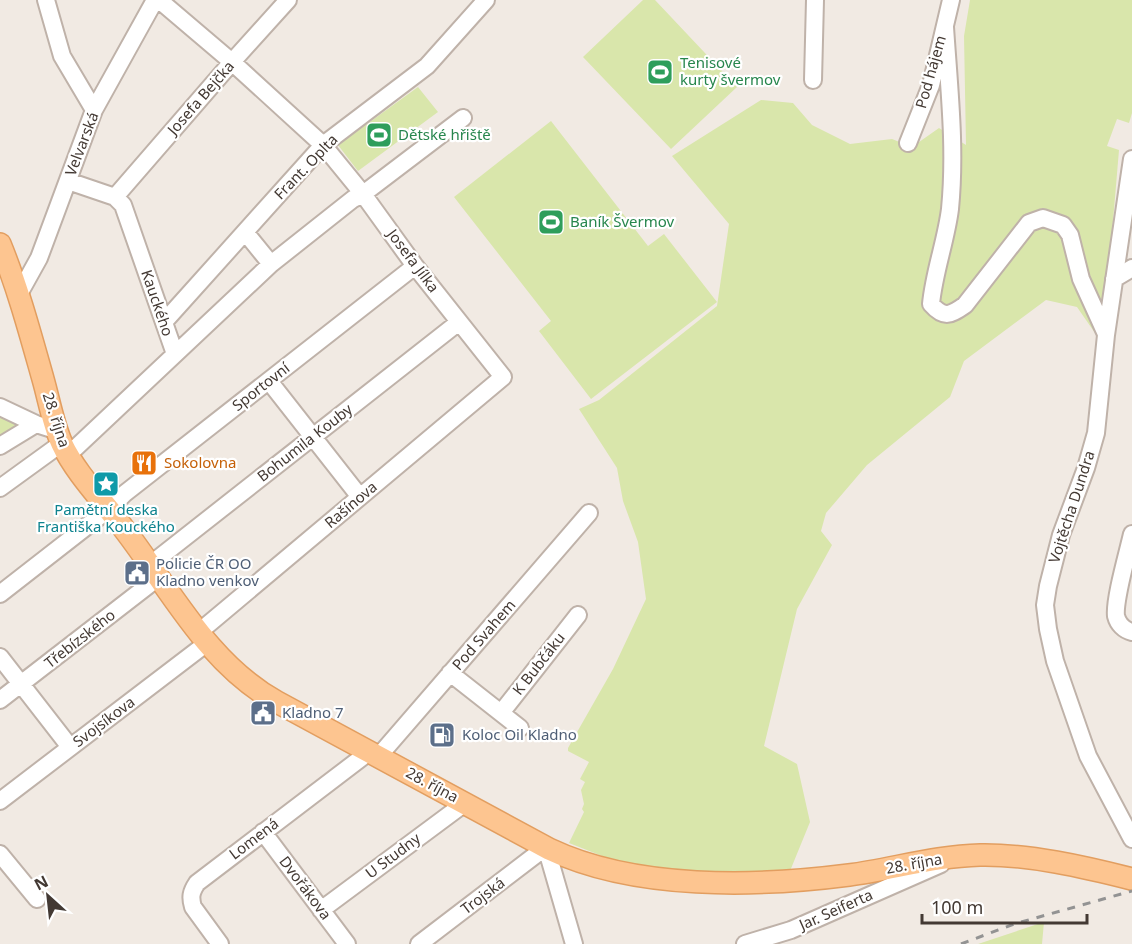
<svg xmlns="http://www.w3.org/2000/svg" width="1132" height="944" font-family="'Noto Sans',sans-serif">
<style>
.green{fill:#d9e6ab}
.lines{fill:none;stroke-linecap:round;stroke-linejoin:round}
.minor-casing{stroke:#bfb2a9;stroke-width:20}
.major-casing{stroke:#e29e60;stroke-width:24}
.minor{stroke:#fff;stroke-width:16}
.major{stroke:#fdc590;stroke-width:21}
.rail{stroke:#939393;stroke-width:3;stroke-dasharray:8 8;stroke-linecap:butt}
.labels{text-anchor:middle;stroke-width:4.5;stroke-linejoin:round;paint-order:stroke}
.leisure-label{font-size:15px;fill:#27864d;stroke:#fff;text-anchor:start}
.street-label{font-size:15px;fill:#433933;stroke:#fff}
.food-label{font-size:15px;fill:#c56008;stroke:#fff;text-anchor:start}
.culture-label{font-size:15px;fill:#0d838f;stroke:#fff}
.service-label{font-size:15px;fill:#4e5e75;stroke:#fff;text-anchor:start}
</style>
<rect width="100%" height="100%" fill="#f1eae3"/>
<path class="green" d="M643,0h12l82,87 -66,62 -88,-92z
M970,0h162v113l-3,10 -12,-4 -10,27 12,4 -14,166 -10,17 -18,-26 -31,-7 -82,61 -14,36 -83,68 -41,48 -5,18 11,14 -35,64 -33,137 33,18 13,58 -20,49 -80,1 -85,-7 -56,-22 15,-31 -2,-3 2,-5 -3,-14 4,-8 -5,-3 9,-17 -21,-11v-3l45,-79 33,-70 -8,-57 -15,-41 -6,-33 -38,-59 20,-9 118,-94 12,-82 -57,-68 89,-56 32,3 19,22 38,19 42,-5 20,8 27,-19 27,17 -2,-109z
M418,87l20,25 -80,59 -20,-26z
M551,121l97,125 16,-12 53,68 -126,97 -52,-68 12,-10 -97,-124z
M0,414l23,9 -23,14z
M1044,922l-2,22h-64z"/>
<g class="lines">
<defs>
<path id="minor" d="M46,0l16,56 32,54
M159,0l73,62 91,83 40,49 52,72 88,111 -304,255
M945,27c4,61 11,121 5,182 -4,32 -16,63 -19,95 13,15 20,11 34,1l64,-82 14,-5 20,7 7,10 11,44 25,55
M813,80l2,-80
M908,143l23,-58 20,-85
M1132,159l-26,176 -10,98 -10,35 -25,67 -13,51 -3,19 3,24 7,32 33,95 44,83
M68,181l47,16 8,8 52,149
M115,197l117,-135 56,-62
M245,232l26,32
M1114,279l18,-11
M19,294l20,-36 55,-148 61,-110
M164,322l159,-177 104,-79 59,-66
M269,381l91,116
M0,407l36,17 22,7
M0,446l36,-22
M68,455l203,-191 82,-65 10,-5 100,-76
M0,488l62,-45
M1132,534c-4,18 -18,66 -16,82 2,8 8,14 16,16
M151,564l308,-242
M0,594l109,-85 15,-15 291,-228
M0,657l70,90
M450,673l70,55
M0,700l159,-123
M501,713l77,-98
M378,757l211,-244
M0,801l207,-158
M263,832l84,112
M0,854l37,45
M321,910l144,-107
M220,944l-27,-37c-3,-10 -2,-15 4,-24l172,-131
M419,944l127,-97 28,97
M745,944l46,-14 150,-66"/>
<path id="major" d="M0,244c18,44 30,89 43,135 6,21 10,45 19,65 14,30 43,59 62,85 47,61 84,135 153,173l272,147c86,41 207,38 300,26 44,-6 87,-19 131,-20 48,-1 105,12 152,24"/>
</defs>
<use href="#minor" class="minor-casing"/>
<use href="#major" class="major-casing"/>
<use href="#minor" class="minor"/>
<use href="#major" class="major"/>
<path class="rail" d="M961,944l53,-20 118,-33"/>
</g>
<defs>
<symbol id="stadium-square" viewBox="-11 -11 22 22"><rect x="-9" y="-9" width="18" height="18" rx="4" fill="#2e9e5b" stroke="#fff"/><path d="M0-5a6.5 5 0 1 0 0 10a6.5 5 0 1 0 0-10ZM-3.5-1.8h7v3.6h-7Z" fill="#fff"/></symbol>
<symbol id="restaurant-square" viewBox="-11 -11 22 22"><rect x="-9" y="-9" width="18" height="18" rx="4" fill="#e8710a" stroke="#fff"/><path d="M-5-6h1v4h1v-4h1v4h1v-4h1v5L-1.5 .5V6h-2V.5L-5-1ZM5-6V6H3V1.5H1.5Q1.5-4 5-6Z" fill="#fff"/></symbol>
<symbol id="sight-square" viewBox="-11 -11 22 22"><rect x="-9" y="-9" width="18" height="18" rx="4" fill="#0f9aa8" stroke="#fff"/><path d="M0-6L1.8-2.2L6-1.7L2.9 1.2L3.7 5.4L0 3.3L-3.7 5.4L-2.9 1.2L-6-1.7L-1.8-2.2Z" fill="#fff"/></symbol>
<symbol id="civic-square" viewBox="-11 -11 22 22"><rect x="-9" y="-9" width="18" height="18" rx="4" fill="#5c6f8a" stroke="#fff"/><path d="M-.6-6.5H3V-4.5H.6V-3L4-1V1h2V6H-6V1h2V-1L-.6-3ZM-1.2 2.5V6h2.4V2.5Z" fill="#fff"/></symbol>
<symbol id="fuel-square" viewBox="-11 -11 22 22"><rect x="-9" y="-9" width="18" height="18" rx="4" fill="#5c6f8a" stroke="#fff"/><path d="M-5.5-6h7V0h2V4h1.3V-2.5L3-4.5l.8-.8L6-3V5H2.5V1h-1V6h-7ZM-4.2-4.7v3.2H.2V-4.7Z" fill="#fff"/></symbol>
</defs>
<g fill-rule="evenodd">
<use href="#stadium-square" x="645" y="57" width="30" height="30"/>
<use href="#stadium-square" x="364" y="120" width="30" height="30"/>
<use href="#stadium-square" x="536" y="207" width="30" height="30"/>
<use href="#restaurant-square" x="129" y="448" width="30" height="30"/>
<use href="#sight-square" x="91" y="469" width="30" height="30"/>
<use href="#civic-square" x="122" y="558" width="30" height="30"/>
<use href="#civic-square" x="248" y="698" width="30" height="30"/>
<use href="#fuel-square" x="427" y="720" width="30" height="30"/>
</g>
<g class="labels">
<g class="leisure-label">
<text x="680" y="68">Tenisové<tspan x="680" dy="17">kurty švermov</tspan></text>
<text x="398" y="140">Dětské hřiště</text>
<text x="570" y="227">Baník Švermov</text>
</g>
<g class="street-label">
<text transform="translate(931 72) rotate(-74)" y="5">Pod hájem</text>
<text transform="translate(201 98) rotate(-49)" y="5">Josefa Bejčka</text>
<text transform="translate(82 144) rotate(-69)" y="5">Velvarská</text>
<text transform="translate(306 167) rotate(-46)" y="5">Frant. Oplta</text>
<text transform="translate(413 261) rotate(53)" y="5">Josefa Jílka</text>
<text transform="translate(157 303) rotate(71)" y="5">Kauckého</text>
<text transform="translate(261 387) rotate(-38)" y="5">Sportovní</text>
<text transform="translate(56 420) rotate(72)" y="5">28. října</text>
<text transform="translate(305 443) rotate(-38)" y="5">Bohumila Kouby</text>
<text transform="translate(351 505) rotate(-40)" y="5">Rašínova</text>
<text transform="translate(1072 507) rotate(-72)" y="5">Vojtěcha Dundra</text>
<text transform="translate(484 635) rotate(-49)" y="5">Pod Svahem</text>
<text transform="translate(80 639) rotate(-38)" y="5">Třebízského</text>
<text transform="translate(539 664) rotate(-52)" y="5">K Bubčáku</text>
<text transform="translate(104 722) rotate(-37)" y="5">Svojsíkova</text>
<text transform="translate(432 785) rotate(28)" y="5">28. října</text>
<text transform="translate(254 839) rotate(-37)" y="5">Lomená</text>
<text transform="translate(393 856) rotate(-37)" y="5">U Studny</text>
<text transform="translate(914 864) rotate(-10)" y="5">28. října</text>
<text transform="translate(305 888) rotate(53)" y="5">Dvořákova</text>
<text transform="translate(483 896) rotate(-37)" y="5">Trojská</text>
<text transform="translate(836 910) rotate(-24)" y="5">Jar. Seiferta</text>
</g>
<g class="food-label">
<text x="164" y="468">Sokolovna</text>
</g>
<g class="culture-label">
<text x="106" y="515">Pamětní deska<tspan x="106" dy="17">Františka Kouckého</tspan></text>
</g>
<g class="service-label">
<text x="156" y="569">Policie ČR OO<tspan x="156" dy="17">Kladno venkov</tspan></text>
<text x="282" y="718">Kladno 7</text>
<text x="462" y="740">Koloc Oil Kladno</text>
</g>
</g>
<g transform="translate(48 896) rotate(333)" stroke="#ffffff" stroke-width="4.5" paint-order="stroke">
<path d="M0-4.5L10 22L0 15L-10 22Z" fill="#433933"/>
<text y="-9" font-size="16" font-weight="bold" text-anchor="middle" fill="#433933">N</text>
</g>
<path d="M922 914v9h165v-9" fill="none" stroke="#433933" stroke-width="3"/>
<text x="931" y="914" font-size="18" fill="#433933" stroke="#ffffff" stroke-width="4.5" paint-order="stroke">100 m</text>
</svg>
